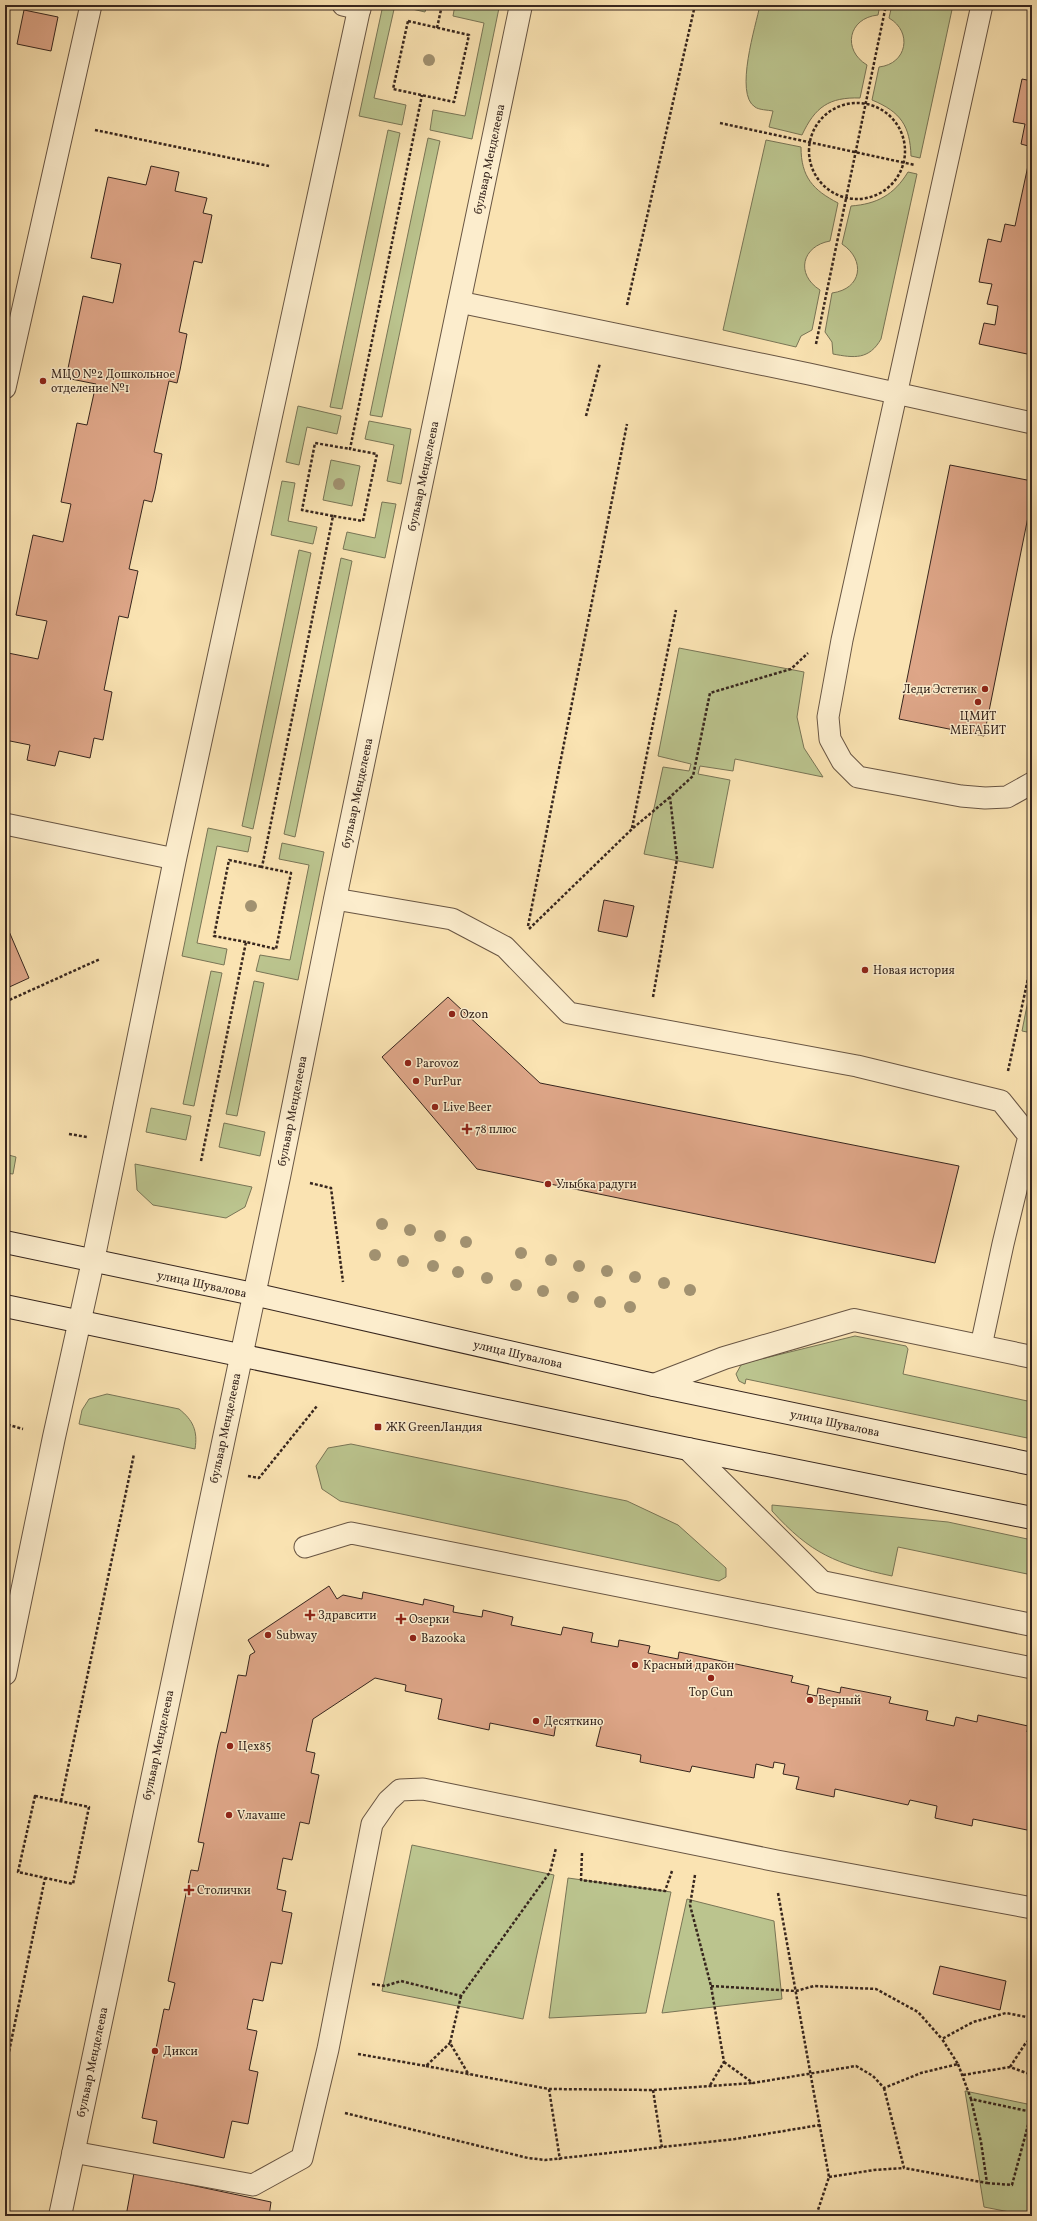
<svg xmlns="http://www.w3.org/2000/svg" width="1037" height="2221" font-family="Vollkorn,serif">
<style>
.green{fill:#bbc48e;stroke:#797556}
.building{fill:#dea688;stroke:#37261e}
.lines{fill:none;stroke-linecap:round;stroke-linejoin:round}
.lane-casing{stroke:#685543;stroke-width:23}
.street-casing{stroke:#685543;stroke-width:24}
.secondary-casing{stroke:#37261e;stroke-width:24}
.path{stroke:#37261e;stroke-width:2.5;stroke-dasharray:3 2;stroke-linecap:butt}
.lane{stroke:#fcedcd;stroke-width:21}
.street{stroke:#fcedcd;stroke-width:22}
.secondary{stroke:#fcedcd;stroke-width:22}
.tree{fill:#a19170}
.poi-dot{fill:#8f2418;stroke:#fcedcd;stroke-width:1.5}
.labels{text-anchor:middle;stroke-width:3;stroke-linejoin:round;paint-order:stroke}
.street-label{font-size:12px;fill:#37261e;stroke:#fcedcd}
.poi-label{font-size:12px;fill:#37261e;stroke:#fcedcd;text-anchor:start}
</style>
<rect width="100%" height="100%" fill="#fae3b2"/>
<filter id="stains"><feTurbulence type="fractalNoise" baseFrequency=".005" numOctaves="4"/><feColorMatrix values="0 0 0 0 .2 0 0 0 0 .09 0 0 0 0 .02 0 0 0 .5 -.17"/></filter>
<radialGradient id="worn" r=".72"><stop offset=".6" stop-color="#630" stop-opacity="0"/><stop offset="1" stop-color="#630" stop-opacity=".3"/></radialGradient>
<path class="green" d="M383,5h12l-21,93 32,7 -4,20 -43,-9z
M395,5h32l-2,7z
M455,5h26l18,3 -27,131 -42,-9 3,-20 32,6 19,-93 -31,-7z
M760,5h120l-2,10c-30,3 -36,35 -11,50l-7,33c-31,-1 -45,9 -58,37l-33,-8 4,-16c-5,-1 -14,-1 -18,-4 -21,-13 1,-82 5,-102z
M892,5h61l-33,153 -9,-2c-1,-30 -10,-44 -39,-56l7,-33c28,-3 34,-35 10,-49z
M388,130l12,3 -58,276 -12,-2z
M428,138l12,3 -58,276 -12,-2z
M766,140l35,7c0,30 12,43 37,56l-8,38c-28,5 -35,33 -10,49l-8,40 -11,6 -5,11 -73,-17z
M908,172l9,2 -36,165c-12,21 -27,19 -48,15l-1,-12 -7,-10 7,-39c30,-4 34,-33 10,-49l9,-38c26,-2 43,-11 57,-34z
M298,406l43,10 -4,18 -30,-7 -8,38 -13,-3z
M369,421l42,8 -10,55 -14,-3 7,-36 -29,-6z
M331,460l29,6 -8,40 -29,-6z
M282,481l13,2 -7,38 29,6 -4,17 -42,-9z
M382,502l14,2 -11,54 -42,-9 4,-17 28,6z
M299,550l12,3 -58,276 -11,-3z
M341,558l11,3 -57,276 -11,-3z
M679,648l125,24 -7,45 7,31 19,29 -88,-18 -2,12 -33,-5 -2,8 32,6 -17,88 -69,-14 19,-87 26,4 2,-7 -33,-8z
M208,828l43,9 -3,15 -31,-6 -20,97 30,6 -3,16 -42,-9z
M282,843l42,9 -26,128 -42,-9 4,-16 30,5 19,-95 -30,-6z
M211,971l11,2 -28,133 -11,-2z
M1032,980v53l-10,-2z
M254,981l10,2 -27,133 -11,-2z
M151,1108l40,8 -5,24 -40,-8z
M224,1123l41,9 -5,24 -41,-9z
M5,1154l11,3 -3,17 -8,-1z
M135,1164l117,23 -7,20 -19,11 -73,-13 -16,-15z
M855,1336l51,10 2,3 -5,25 129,28v37l-286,-60 -1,5 -6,-3 -3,-7 5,-9 8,-3z
M107,1394l72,15c14,11 19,22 16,40l-116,-25 3,-14 7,-11z
M351,1444l276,57 51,24 48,43v9l-7,4 -379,-80 -18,-12 -6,-23 12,-18z
M772,1505l176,17 84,18v35l-134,-28 -6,29c-56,-12 -81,-22 -120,-65z
M412,1845l142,30 -31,144 -141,-28z
M568,1878l103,14 -25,121 -97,5z
M687,1899l87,22 8,78 -120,14z
M965,2091l67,14v95l-2,16 -46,-9z"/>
<path class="building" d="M24,10l34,7 -7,34 -34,-7z
M1022,79l10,2v274l-53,-11 5,-21 11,2 3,-19 -11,-2 5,-20 -13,-2 9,-43 13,3 4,-18 10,2 17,-79 -11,-3 4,-20 -12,-2z
M151,166l28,6 -4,19 32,7 -4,15 9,2 -10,48 -8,-2 -15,71 8,2 -7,36 -3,13 -8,-2 -15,71 8,2 -7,36 -3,12 -8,-2 -15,69 9,2 -10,47 -9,-2 -15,74 8,2 -9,48 -9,-2 -4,20 -31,-7 -4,15 -28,-6 3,-15 -25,-5v-72l3,-15 30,6 9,-38 -31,-6 17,-80 30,7 8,-38 -10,-2 16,-79 10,2 9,-41 -30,-6 17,-82 30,7 8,-39 -30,-6 17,-81 38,8z
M950,465l82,16v16l-48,239 -85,-17z
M604,900l30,6 -7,31 -29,-6z
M5,922l24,56 -24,11z
M448,997l92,86 419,83 -24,97 -458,-94 -95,-112z
M329,1586l8,13 6,-4 19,4 1,-7 60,13 1,-6 30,7 -1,6 29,5 1,-7 30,7 -2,8 50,10 2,-8 30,6 -2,9 27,5 1,-7 31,6 -2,7 30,6 1,-7 114,24 -2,6 18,4 -2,8 10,2 1,-8 22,5 1,-6 50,10 -2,6 39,8 -2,9 28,6 2,-9 21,5 1,-7 50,11 -1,6 5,1v98l-59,-12 -1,7 -37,-8 2,-12 -27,-6 -2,5 -73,-16 -1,8 -38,-8 3,-12 -16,-3 2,-10 -11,-2 -1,6 -17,-4 -2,14 -62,-12 -2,6 -50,-10 1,-7 -45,-9 5,-20 -26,-5 -2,5 -17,-3 -2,13 -64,-13 -1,7 -51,-11 4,-20 -37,-8 1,-6 -31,-7 -62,41 -7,32 9,2 -4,20 8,2 -5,24 -5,25 -9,-2 -8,38 -9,-2 -6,31 9,2 -4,20 10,2 -10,51 -11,-2 -8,39 -10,-2 -6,30 10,2 -8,39 9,2 -10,52 -16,-3 -8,37 -71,-15 4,-22 -15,-3 22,-109 5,1 6,-27 -7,-2 23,-111 7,1 6,-28 -6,-1 20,-98 3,-12 5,1 12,-58 8,1 4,-21 5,-3 -7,-12z
M940,1966l66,15 -6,29 -67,-16z
M134,2173l137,29 -2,14h-143z"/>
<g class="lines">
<defs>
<path id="lane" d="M343,5l17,4
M982,5l-140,635 -14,77 2,22 12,22 16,16 103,19 24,2 22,-1 25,-14
M459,302l350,72 223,49
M5,388l86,-383
M5,824l170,35
M335,899l117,20 53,28 64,66 288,53 144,35 28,35 3,1
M981,1346l22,-102 26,-108
M305,1547l46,-14 681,135
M73,2152l180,33 49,-27 26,-109 44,-225 16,-23 12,-11 23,-1 354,72 255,47"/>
<path id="street" d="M654,1385l70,-27 130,-38 178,37
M688,1449l134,133 210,43
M5,1674l49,-237 39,-176 82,-402 185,-854
M60,2216l219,-1039 56,-278 186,-894"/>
<path id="secondary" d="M5,1242l248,52 401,91 378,79
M5,1306l683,143 344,69"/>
</defs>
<use href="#lane" class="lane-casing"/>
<use href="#street" class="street-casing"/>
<use href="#secondary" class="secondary-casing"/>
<path class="path" d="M408,21l61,14 -15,67 -61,-13z
M437,28l5,-23
M809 151a48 48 0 1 1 96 0a48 48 0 1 1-96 0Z
M720,123l195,42
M95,130l174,36
M627,305l68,-300
M816,344l70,-339
M586,416l14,-53
M333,516l-31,-6 13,-67 35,6
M632,828l44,-218
M528,926l99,-502
M529,929l103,-100 38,-32
M246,942l-32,-6 15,-76 33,7
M653,997l24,-138 -7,-62 23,-21 17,-83 81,-24 17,-16
M5,1002l95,-43
M1008,1071l24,-111
M69,1134l18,3
M201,1161l45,-219 30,7 15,-76 -29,-6 71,-351 30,5 14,-67 -27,-5 72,-354
M310,1183l21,5 12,94
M5,1404l4,21 14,4
M248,1476l11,2 58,-72
M35,1796l54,11 -16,77 -55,-12z
M61,1801l73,-347
M582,1853l-1,27 84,11 7,-20
M695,1875l-5,30 21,81 13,76 -15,25
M778,1893l51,284 -13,39
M372,1984l13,2 16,-5 60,15 89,-124 6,-24
M711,1986l85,5 18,-5 62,3 42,23 24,27
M461,1996l-11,47 19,32
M358,2054l68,12 24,-23
M724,2062l29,21 103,-17 17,10 11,12 37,-15 37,-9 -16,-25 31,-17 33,-9 26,5
M958,2064l13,35 61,13
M426,2066l123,23 104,1 100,-7
M1010,2067l15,-23 7,-7
M5,2071l40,-193
M963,2075l47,-8 22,8
M884,2088l20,80 83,15 -6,-41 -10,-43
M549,2089l11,71
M653,2090l9,58
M345,2113l183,45 17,2 190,-21 85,-14
M829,2177l45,-7 30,-2
M987,2183l25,2 19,-71
M5,2200l3,1 -3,14"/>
<use href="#lane" class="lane"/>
<use href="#street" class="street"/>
<use href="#secondary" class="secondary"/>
</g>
<g class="tree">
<circle cx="429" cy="60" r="6"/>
<circle cx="339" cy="484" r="6"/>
<circle cx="251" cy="906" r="6"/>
<circle cx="382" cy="1224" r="6"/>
<circle cx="410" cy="1230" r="6"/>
<circle cx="440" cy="1236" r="6"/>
<circle cx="466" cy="1242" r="6"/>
<circle cx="521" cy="1253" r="6"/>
<circle cx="375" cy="1255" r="6"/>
<circle cx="551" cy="1260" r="6"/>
<circle cx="403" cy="1261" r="6"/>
<circle cx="433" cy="1266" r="6"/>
<circle cx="579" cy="1266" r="6"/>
<circle cx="607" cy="1271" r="6"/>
<circle cx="458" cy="1272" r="6"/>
<circle cx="635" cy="1277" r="6"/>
<circle cx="487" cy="1278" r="6"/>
<circle cx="664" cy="1283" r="6"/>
<circle cx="516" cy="1285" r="6"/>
<circle cx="690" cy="1290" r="6"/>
<circle cx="543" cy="1291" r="6"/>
<circle cx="573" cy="1297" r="6"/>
<circle cx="600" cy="1302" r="6"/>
<circle cx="630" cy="1307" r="6"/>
</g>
<g class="poi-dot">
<circle cx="43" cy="381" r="4"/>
<circle cx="985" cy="689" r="4"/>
<circle cx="978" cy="702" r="4"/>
<circle cx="865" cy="970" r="4"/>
<circle cx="452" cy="1014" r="4"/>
<circle cx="408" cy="1063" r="4"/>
<circle cx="416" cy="1081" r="4"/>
<circle cx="435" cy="1107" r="4"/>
<path d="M465 1123h4v4h4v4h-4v4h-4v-4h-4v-4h4z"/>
<circle cx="548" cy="1184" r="4"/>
<rect x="374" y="1423" width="8" height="8" rx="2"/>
<path d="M308 1609h4v4h4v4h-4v4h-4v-4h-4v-4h4z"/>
<path d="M399 1613h4v4h4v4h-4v4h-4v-4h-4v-4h4z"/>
<circle cx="268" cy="1635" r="4"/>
<circle cx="413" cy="1638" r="4"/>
<circle cx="635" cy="1665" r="4"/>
<circle cx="711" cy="1678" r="4"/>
<circle cx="810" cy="1700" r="4"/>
<circle cx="536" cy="1721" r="4"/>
<circle cx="230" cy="1746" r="4"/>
<circle cx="229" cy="1815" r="4"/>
<path d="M187 1884h4v4h4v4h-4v4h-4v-4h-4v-4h4z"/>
<circle cx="155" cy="2051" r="4"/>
</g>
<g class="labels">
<g class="street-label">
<text transform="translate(489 159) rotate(-78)" y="4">бульвар Менделеева</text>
<text transform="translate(423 476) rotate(-78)" y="4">бульвар Менделеева</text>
<text transform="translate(357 793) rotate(-78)" y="4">бульвар Менделеева</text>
<text transform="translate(292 1111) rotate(-79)" y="4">бульвар Менделеева</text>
<text transform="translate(202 1284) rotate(12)" y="4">улица Шувалова</text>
<text transform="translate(518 1354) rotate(13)" y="4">улица Шувалова</text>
<text transform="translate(835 1423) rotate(12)" y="4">улица Шувалова</text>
<text transform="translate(225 1428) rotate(-78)" y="4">бульвар Менделеева</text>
<text transform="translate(158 1745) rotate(-78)" y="4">бульвар Менделеева</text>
<text transform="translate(92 2062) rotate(-78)" y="4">бульвар Менделеева</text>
</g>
<g class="poi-label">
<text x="51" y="378">МЦО №2 Дошкольное<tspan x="51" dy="14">отделение №1</tspan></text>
<text x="977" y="693" text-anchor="end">Леди Эстетик</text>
<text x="978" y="720" text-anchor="middle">ЦМИТ<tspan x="978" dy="14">МЕГАБИТ</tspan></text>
<text x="873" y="974">Новая история</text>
<text x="460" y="1018">Ozon</text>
<text x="416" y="1067">Parovoz</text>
<text x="424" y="1085">PurPur</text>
<text x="443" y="1111">Live Beer</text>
<text x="475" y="1133">78 плюс</text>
<text x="556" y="1188">Улыбка радуги</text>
<text x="386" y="1431">ЖК GreenЛандия</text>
<text x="318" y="1619">Здравсити</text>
<text x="409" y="1623">Озерки</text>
<text x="276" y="1639">Subway</text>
<text x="421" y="1642">Bazooka</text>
<text x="643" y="1669">Красный дракон</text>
<text x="711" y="1696" text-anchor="middle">Top Gun</text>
<text x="818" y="1704">Верный</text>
<text x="544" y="1725">Десяткино</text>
<text x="238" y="1750">Цех85</text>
<text x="237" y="1819">Vлаvаше</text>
<text x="197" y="1894">Столички</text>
<text x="163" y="2055">Дикси</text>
</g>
</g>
<rect width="1037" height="2221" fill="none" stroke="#fae3b2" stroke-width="20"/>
<rect x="6" y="6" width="1025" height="2209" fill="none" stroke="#37261e" stroke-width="2"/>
<rect x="10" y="10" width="1017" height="2201" fill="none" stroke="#37261e"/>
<rect width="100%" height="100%" filter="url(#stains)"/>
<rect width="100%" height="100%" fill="url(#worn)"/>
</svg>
